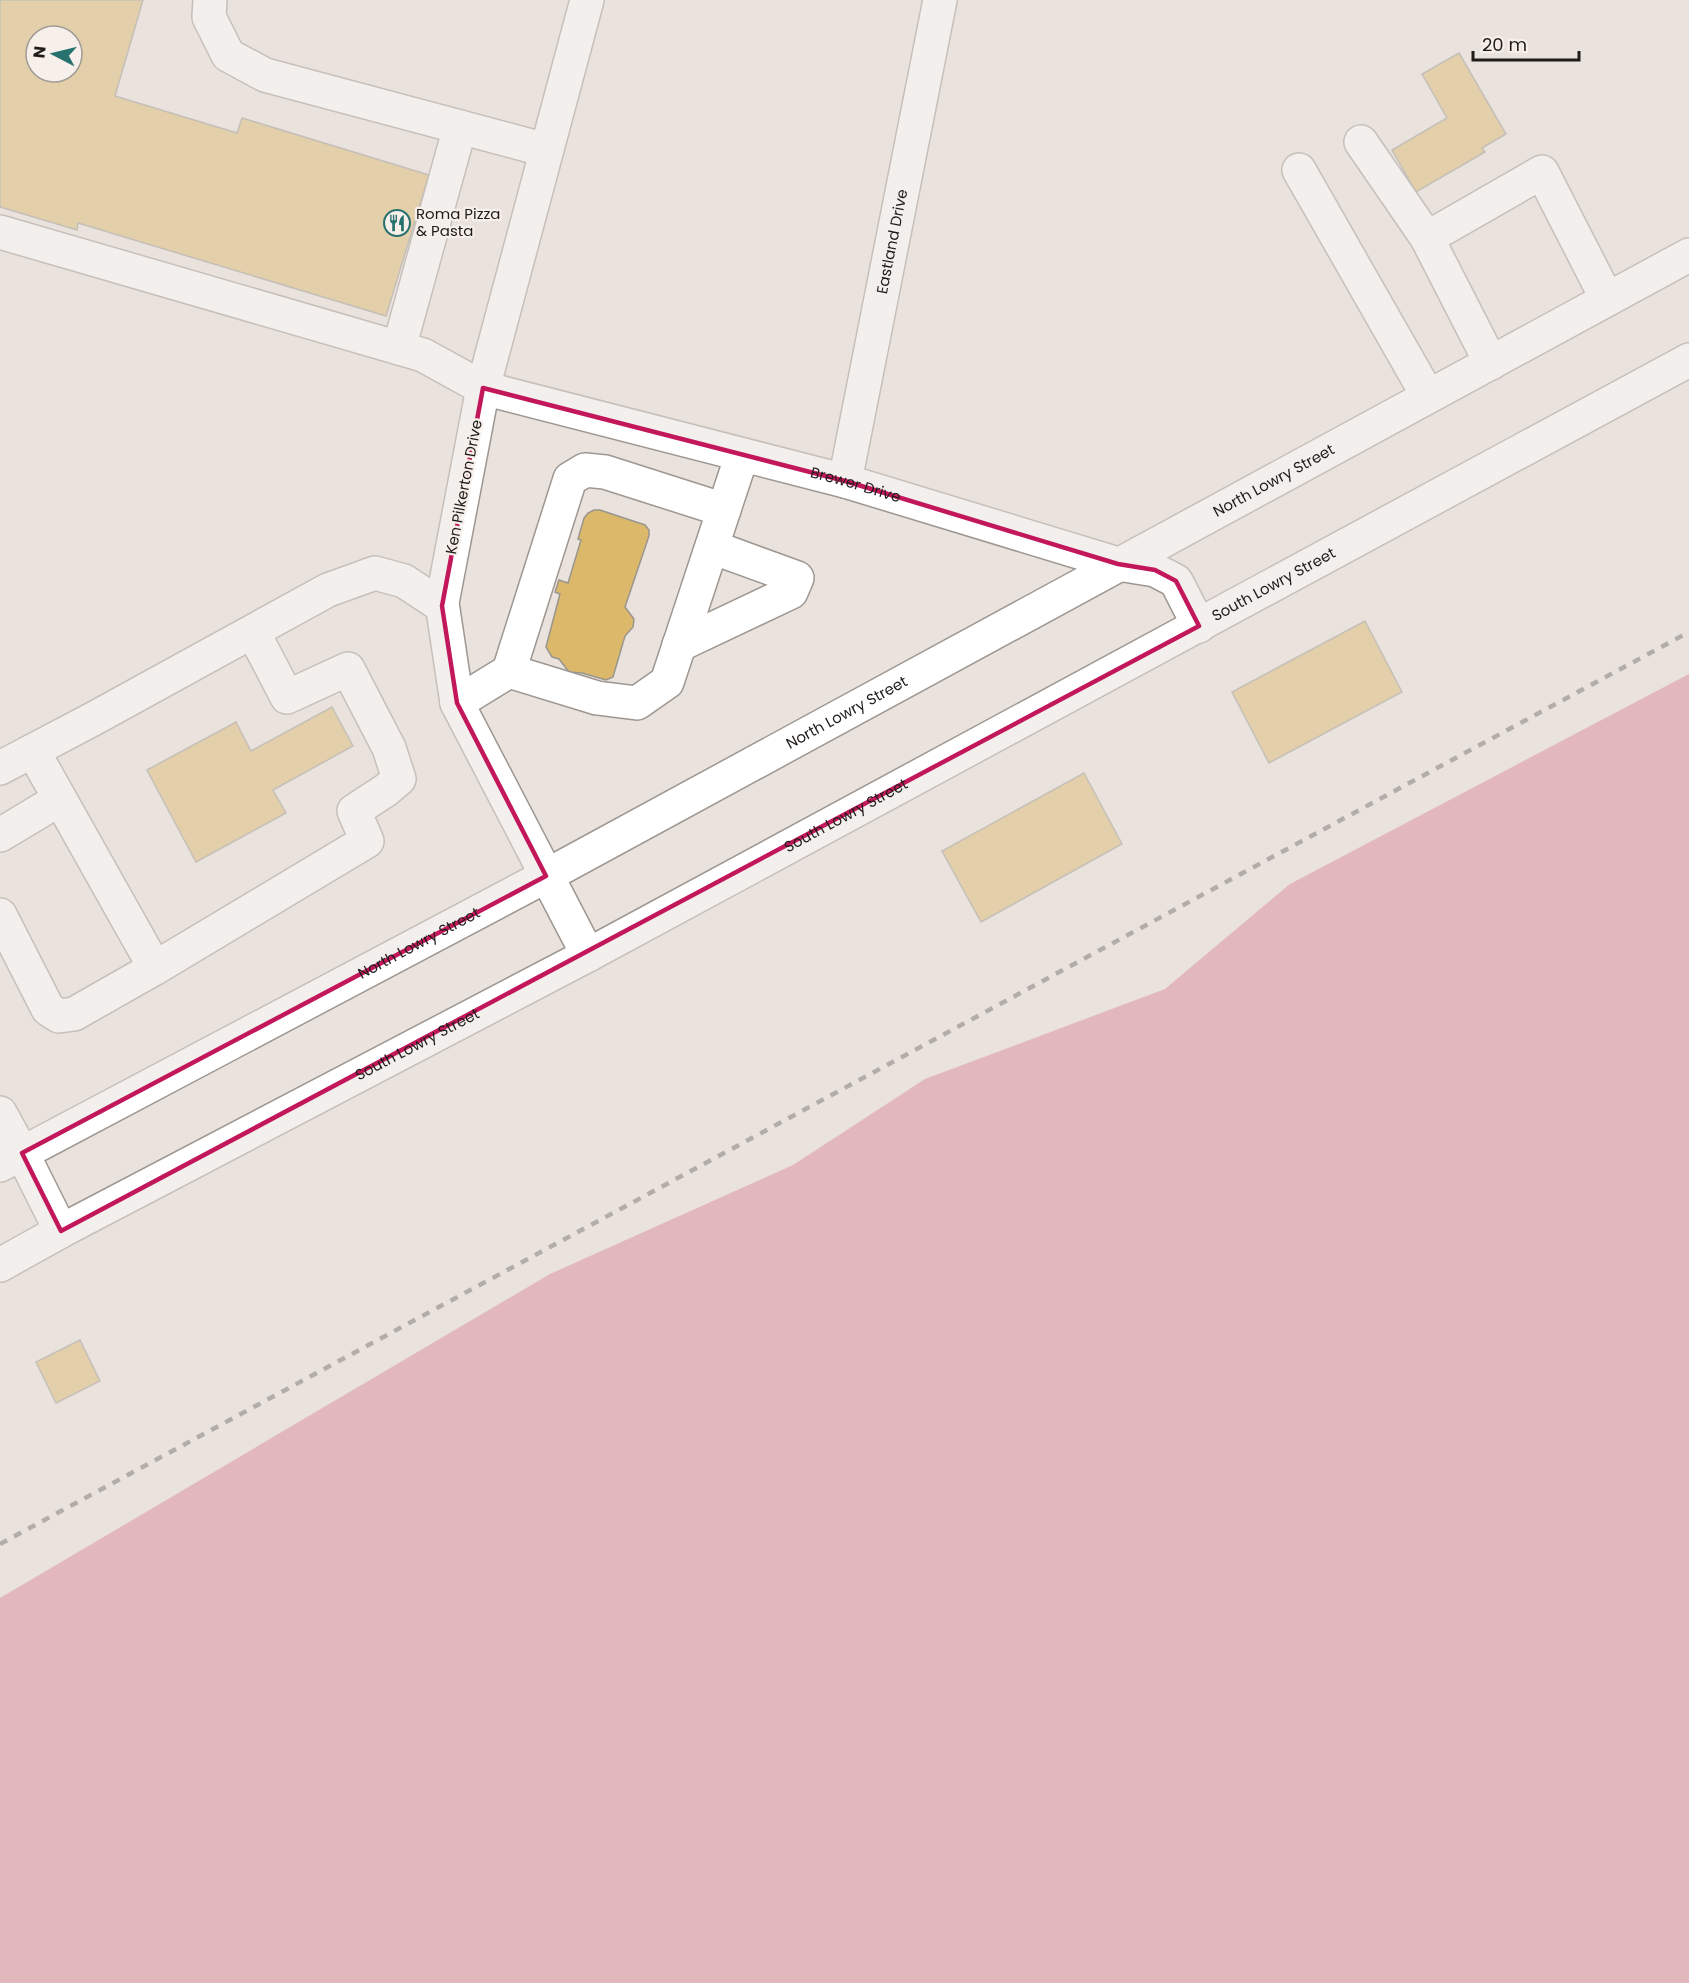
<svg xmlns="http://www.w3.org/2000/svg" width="1689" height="1983" font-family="Poppins,sans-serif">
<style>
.forest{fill:#da8596}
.building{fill:#dbb86a;stroke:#99968e;stroke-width:1.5;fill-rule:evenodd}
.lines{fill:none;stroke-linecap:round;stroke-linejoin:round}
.minor-casing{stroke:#9e9791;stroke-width:36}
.major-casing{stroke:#9e9791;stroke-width:36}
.minor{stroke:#fff;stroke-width:33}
.major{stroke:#fff;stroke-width:33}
.rail{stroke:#726d6a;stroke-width:4.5;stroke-dasharray:8 8;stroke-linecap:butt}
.marked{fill:none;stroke:#c2185b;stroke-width:4.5;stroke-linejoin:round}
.labels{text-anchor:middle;stroke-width:4.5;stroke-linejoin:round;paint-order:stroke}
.poi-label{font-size:15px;fill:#1f1c1a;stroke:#f7efe9;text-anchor:start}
.street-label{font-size:15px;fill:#1f1c1a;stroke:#f7efe9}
</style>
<rect width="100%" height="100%" fill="#eae2dc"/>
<path class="forest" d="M1689,674v1309h-1689v-385l550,-324 243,-109 132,-86 240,-90 125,-105z"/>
<path class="building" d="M0,0h143l-28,96 122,37 5,-15 187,57 -43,141 -308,-93 -1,7 -77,-23zM36,36h36v36h-36z
M1459,53l47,81 -24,14 3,4 -69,40 -24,-42 55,-32 -25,-44z
M594,510h6l45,15 4,5v6l-24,71 9,12 -1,8 -8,9 -12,41 -7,3 -24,-7 -13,-1 -10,-13 -7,-2 -6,-10 14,-53 -5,-2 4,-12 9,3 13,-43 -3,-1 6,-21 4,-5z
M1365,621l37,71 -133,71 -37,-71z
M332,707l21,39 -80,44 13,23 -90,49 -49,-92 89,-48 15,29z
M1084,773l38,71 -141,78 -39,-71z
M80,1340l20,41 -44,22 -20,-41z"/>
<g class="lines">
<defs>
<g id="minor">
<path d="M210,0l-1,17 19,38 37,20 281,75"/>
<path d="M587,0l-104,388 -41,215 15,100 131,252"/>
<path d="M1361,142l66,96 64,125"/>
<path d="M1299,170l129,226"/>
<path id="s1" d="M0,232l423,123 60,33 362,93 273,83 37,6 21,11 23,45"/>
<path d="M1427,238l115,-66 65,127"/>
<path d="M399,348l61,-221"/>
<path id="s2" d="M845,481l95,-481"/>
<path d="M679,645l112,-53 6,-14 -85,-31"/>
<path d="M509,671l88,27 40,5 30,-21 75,-227"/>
<path d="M457,703l52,-32 61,-192 15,-9 20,2 119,38"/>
<path d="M33,751l122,217"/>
<path d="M0,768l93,-49 235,-129 47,-17 29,8 38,25"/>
<path d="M0,835l60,-36"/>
<path d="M0,915l48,94 11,7 15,-2 81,-46 212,-127 -13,-30 32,-21 13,-11 -10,-31 -41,-79 -61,28 -34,-65"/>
<path d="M0,1113l22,40"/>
</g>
<g id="major">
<path d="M22,1153l39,78"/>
<path id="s3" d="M0,1165l546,-289 1143,-621"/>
<path id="s4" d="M0,1265l61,-34 527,-276 1101,-595"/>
</g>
</defs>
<use href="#minor" class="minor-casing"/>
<use href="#major" class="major-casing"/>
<use href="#minor" class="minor"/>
<use href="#major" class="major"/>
<path class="rail" d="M0,1544l1689,-912"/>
</g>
<path d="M0 0H1689V1983H0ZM483,388l362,93 273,83 37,6 21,11 23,45 -1138,605 -39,-78 524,-277 -89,-173 -15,-97z" fill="#eae2dc" fill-opacity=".55" fill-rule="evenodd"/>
<path class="marked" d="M483,388l362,93 273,83 37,6 21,11 23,45 -1138,605 -39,-78 524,-277 -89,-173 -15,-97z"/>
<defs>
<symbol id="restaurant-ring" viewBox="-11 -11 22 22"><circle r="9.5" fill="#f7efe9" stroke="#27716e" stroke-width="1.5"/><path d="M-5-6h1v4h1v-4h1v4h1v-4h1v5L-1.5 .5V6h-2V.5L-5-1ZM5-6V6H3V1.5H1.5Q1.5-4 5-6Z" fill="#27716e"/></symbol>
</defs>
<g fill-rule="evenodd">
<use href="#restaurant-ring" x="382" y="208" width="30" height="30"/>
</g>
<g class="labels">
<g class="poi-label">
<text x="416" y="219">Roma Pizza<tspan x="416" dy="17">&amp; Pasta</tspan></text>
</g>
<g class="street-label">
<text dy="5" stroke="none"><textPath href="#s2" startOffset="244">Eastland Drive</textPath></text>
<text dy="5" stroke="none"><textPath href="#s3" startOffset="1446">North Lowry Street</textPath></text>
<text dy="5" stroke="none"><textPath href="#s1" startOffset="894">Brewer Drive</textPath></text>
<text transform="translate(464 487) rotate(-79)" y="5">Ken Pilkerton Drive</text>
<text dy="5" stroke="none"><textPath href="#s4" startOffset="1444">South Lowry Street</textPath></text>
<text dy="5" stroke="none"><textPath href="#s3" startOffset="960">North Lowry Street</textPath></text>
<text dy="5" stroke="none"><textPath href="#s4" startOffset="958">South Lowry Street</textPath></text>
<text dy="5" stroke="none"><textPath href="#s3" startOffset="474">North Lowry Street</textPath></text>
<text dy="5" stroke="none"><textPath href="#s4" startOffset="472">South Lowry Street</textPath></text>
</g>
</g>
<g transform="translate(54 54) rotate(277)"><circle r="28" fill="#f7efe9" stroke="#a19b96" stroke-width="1.5"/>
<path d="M0-4.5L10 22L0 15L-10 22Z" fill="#27716e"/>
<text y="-9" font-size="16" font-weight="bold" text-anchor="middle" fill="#1f1c1a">N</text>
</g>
<path d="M1473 51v9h106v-9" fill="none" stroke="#1f1c1a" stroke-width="3"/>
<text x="1482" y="51" font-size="18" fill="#1f1c1a" stroke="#f7efe9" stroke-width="4.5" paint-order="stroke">20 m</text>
</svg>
